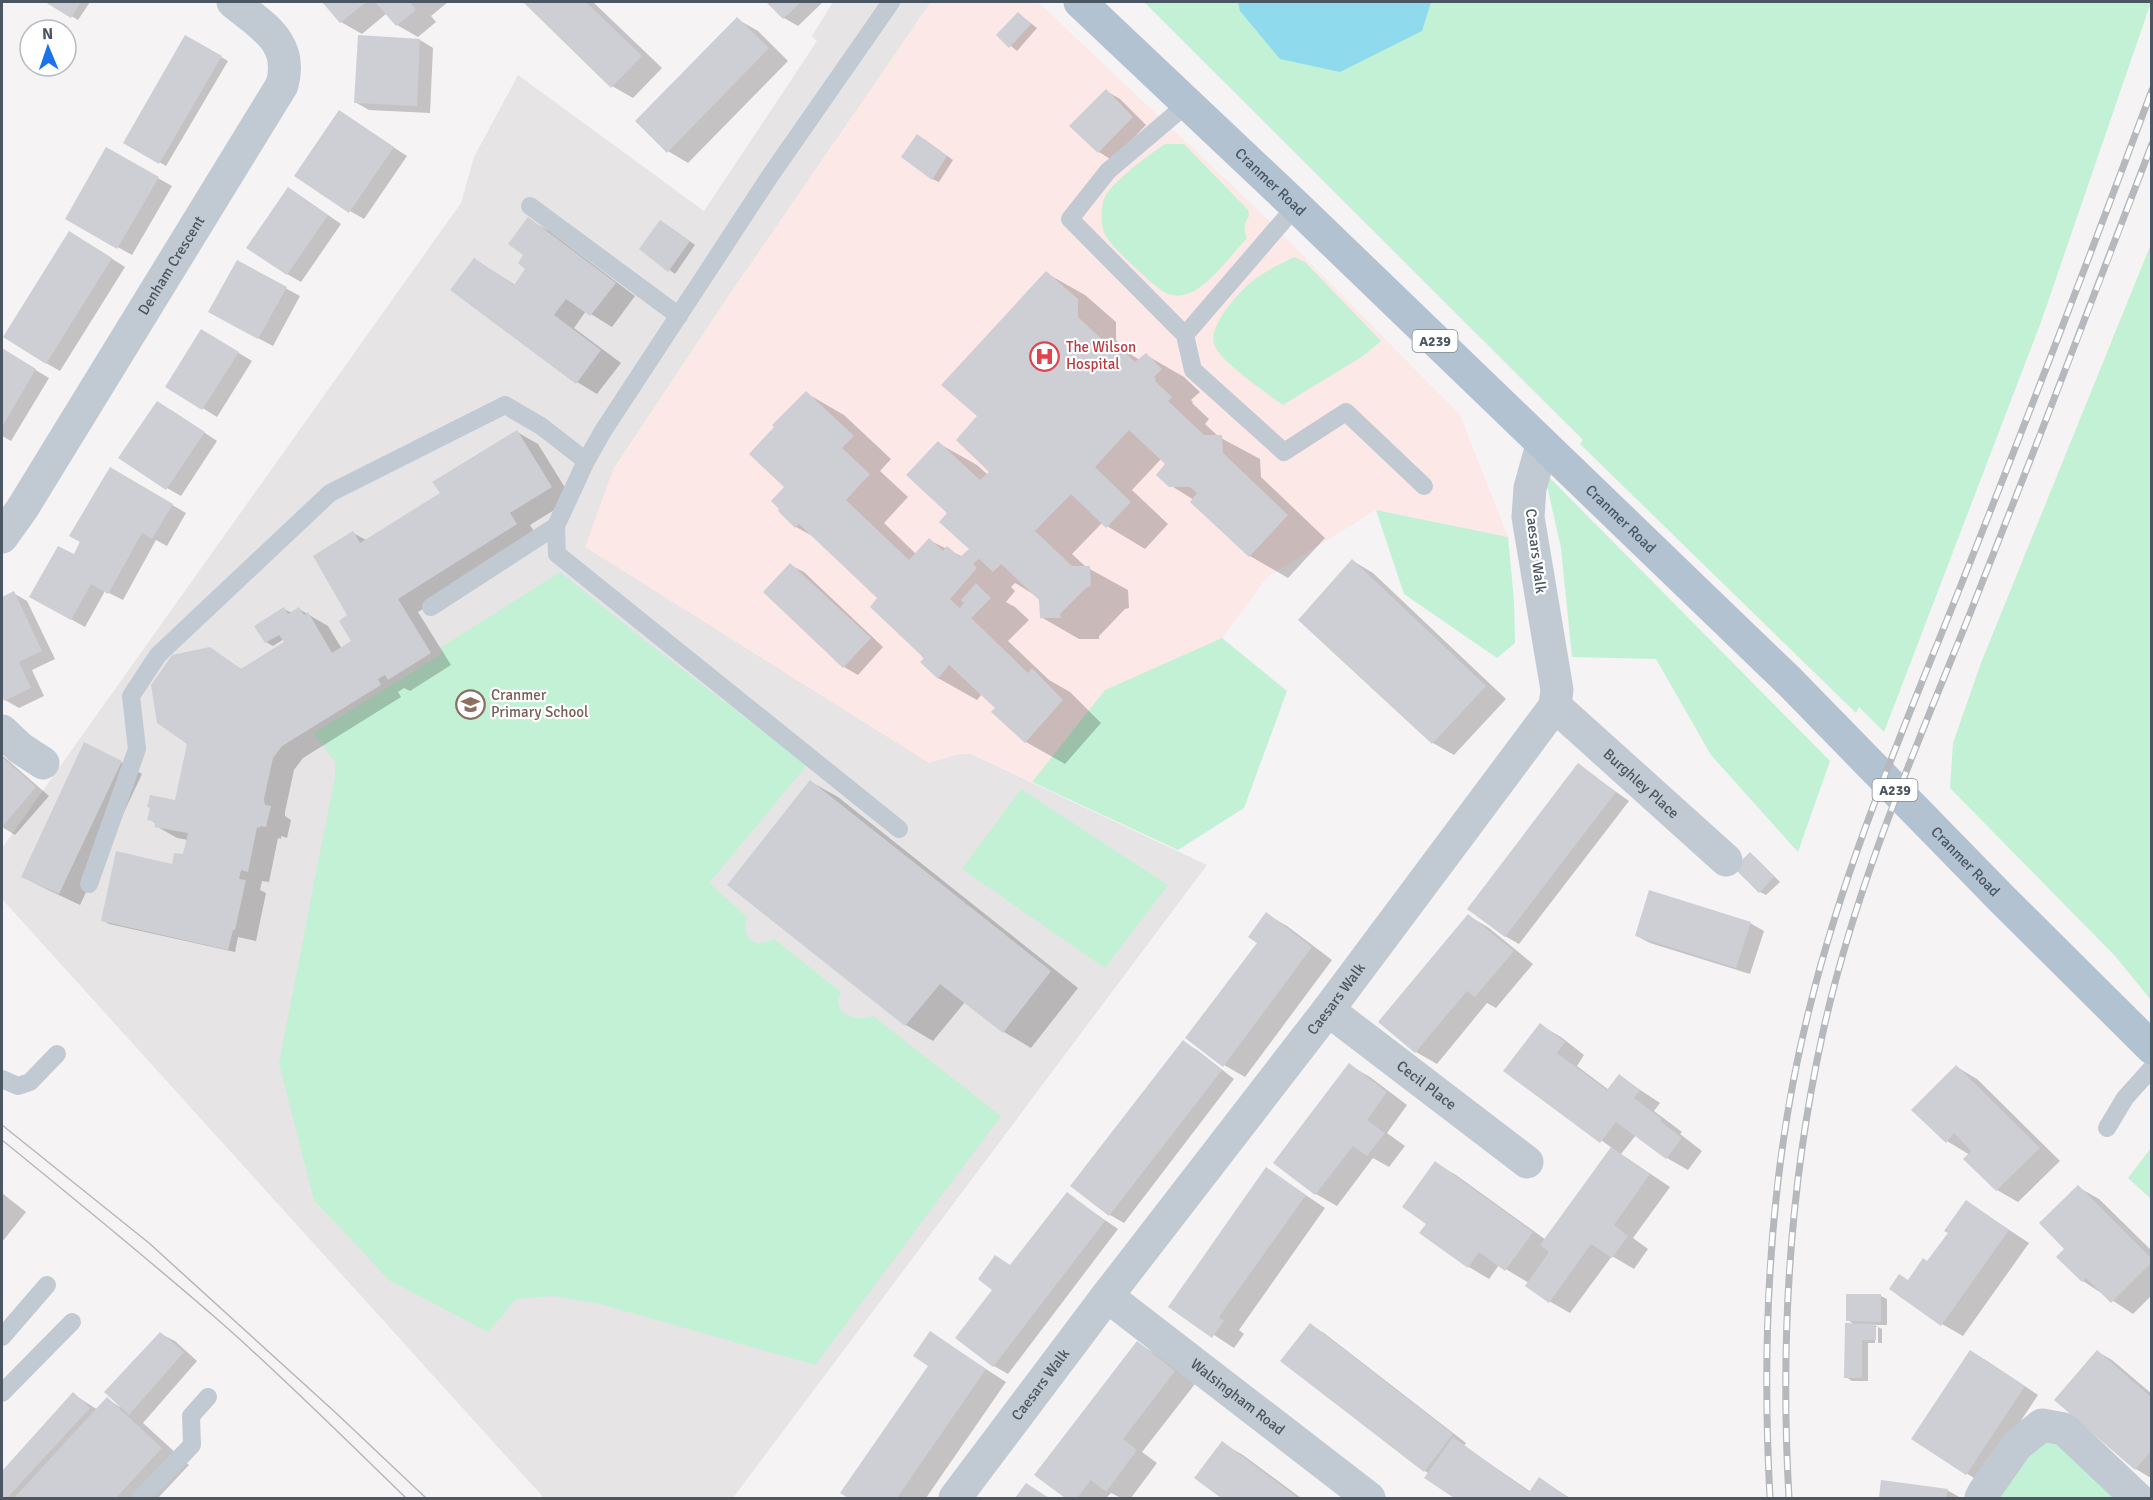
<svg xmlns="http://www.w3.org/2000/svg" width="2153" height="1500" font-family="Signika,sans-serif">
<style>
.education{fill:#e6e4e5}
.medical{fill:#fce8e6}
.green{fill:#c3f1d5}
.water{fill:#90daee}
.shadow{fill:#0003}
.building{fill:#cdcfd5}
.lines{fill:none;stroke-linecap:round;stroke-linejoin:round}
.service{stroke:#c1cad2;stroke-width:18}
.minor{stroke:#c1cad2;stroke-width:33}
.primary{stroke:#b3c2d1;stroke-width:33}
.tram{stroke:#b5b8bd;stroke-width:1.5}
.rail-casing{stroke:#b5b8bd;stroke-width:7}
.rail{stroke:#fff;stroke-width:4.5;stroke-dasharray:14;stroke-linecap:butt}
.labels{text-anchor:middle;stroke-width:4.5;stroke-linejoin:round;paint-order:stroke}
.shield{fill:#fff;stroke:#808990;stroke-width:1.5}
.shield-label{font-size:14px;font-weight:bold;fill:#4a5661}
.street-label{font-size:15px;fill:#4a5661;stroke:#fff}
.health-label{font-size:15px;fill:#be3a42;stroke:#fff;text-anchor:start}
.education-label{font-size:15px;fill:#785e54;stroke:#fff;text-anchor:start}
</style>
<rect width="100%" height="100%" fill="#f5f3f3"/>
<path class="education" d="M833,2h98l-203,295 -115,173 316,292 31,-8h11l236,111 -474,633h-189l-542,-599v-51l459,-645 13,-46 44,-82 186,136 113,-170 -5,-5z"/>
<path class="medical" d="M931,2h107l223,211 199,202 48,122 -132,-27 -109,67 -45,61 -117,52 -73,92 -61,-28h-11l-31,9 -344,-216 28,-77 115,-173z"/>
<path class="green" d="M1144,2h1007l-110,320 -157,410 -25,-25 -3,6 -276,-269 3,-4z
M1165,144h19l64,66 1,6c-5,8 -6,12 -2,22 -15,16 -42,54 -64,57 -8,2 -16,-1 -22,-5 -9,-6 -48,-42 -53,-51 -8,-11 -8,-27 -4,-40 6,-16 46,-45 61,-55z
M2151,244v756l-36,-44 -165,-168 3,-45 28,-80z
M1294,257l11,5 76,79 -18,15 -80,49c-15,-11 -65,-45 -69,-61 -6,-19 28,-57 44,-67 11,-8 24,-14 36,-20z
M1544,472l286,289 -32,91 -87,-97 -55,-96 -84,-2 -11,-109z
M1376,510l132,27 6,64 1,42 -18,15 -93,-64z
M560,572l89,72 158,121 -98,118 38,34c-6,22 7,32 27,22l67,53 -3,9 2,9c11,9 19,10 33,6l128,100 -186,249 -215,-61 -47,-8 -37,3 -28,33 -99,-52 -75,-80 -35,-137 56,-287v-14l-21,-29 128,-79 -2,-6z
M1222,638l65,53 -43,117 -66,42 -146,-68 73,-92z
M1021,789l147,96 -63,83 -143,-99z
M2151,1148v51l-23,-21z
M2049,1434l74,64h-152z"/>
<path class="water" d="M1238,2h193l-9,29 -82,41 -60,-13 -40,-48z"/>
<path class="shadow" d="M48,2h42l-12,18z
M324,2h124l-17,14 5,6 -18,15 -21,-12 -10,-12 -25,21 -21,-12z
M525,2h68l69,66 -29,30 -21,-12z
M771,2h52l-25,24 -14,-8 -15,-15z
M1019,14l18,14 -20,23 -19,-16z
M737,19l21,12 30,30 -100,102 -20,-12z
M186,37l42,24 -62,105 -41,-24z
M420,40l13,8 -3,65 -61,-3 -14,-8z
M1106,91l14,8 26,26 -34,35 -13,-8z
M339,112l68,44 -43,63 -14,-8z
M924,139l29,21 -14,22 -7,-3z
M106,149l66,37 -40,69 -65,-36z
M302,197l39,27 -40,58 -14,-8z
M528,219l21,12 86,65 -23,31 -26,-16 -12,17 47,35 -24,31 -20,-12 -103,-123 41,26 12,-17 -2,-13z
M667,225l28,20 -20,29 -34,-25z
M84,241l41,26 -65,104 -14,-8z
M237,262l63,34 -27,50 -49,-26z
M1046,273l39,22 31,27v18l17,16 7,4 6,-5 38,22 16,15 -9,8 2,2 -1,1 17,16 -4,5 14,13 41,22 1,18 64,61 -37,40 -38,-22 -58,-54 2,-2 -24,-15 -3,-21 -5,-6 -30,32 36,34 -23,25 -43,-26 -30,31 14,13 42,23 1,18 -4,1 -26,27v3h-20l-38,-22v-18l-26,-16 -4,4 4,4 -9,11 9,5 14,13 -21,21 41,39 21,12 31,31 -36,41 -39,-22 -33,-30 4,-4 -15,-14 -5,6 -39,-22 -59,-80 -61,-59 -22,-12 -16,-16 26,-118 38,22 47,44 -11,12 28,26 -24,26 32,31 13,-14 34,17 8,-8 -21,-36 -12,-70 39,22 11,10 3,-3 -12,-56z
M216,339l36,22 -35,56 -50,-31z
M2,350l47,28 -38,63 -9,-5z
M171,410l46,31 -36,55 -14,-8z
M517,432l21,12 34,55 -42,26 7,11 -119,76 33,53 -41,26 -6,-3 -6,4 3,5 -98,61 -9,12 -9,42v4l6,4 -4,18 -6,-2v3l-3,-1 -9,44 -7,-1 -2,9 6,3 -10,48 -18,-4 -3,15 -126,-28 -6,-4 81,-64 4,-16 -11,-2 -21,-12 1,-2 -8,-5 27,-18 33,-152 34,21 43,-27 -2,-4 -11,7 -7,-4 18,-33 8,4 7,-4 29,17 14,23 11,-7 -4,-26 4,-83 13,7 76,-46z
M110,469l76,44 -19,33 -11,-6 -33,60 -18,-9 -20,36 -54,-30 43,-41z
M1353,561l20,12 133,126 -52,56 -21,-12 -133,-123z
M790,565l14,7 79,75 -25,28 -14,-8z
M13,593l14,8 28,58 -23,11 12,26 -25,12 -14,-8 -3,-8v-94z
M2,755l47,41 -34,39 -13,-8z
M121,762l21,12 -62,131 -36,-17 -21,-11z
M1578,765l51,36 -110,143 -14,-8z
M811,782l27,15 240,191 -47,60 -27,-16 -39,-30 -32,39 -27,-16 -177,-140z
M1750,854l6,4 24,24 -14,13 -6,-3z
M1266,914l21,12 45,34 -87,117 -21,-12z
M1469,916l20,12 44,36 -37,44 -9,-5 -50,61 -21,-12z
M1750,923l14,8 -14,43 -100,-31 -13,-7z
M1540,1025l21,12 23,18 -7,11 32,24 10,-14 41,27 -6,8 28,21 -2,2 22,17 -14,19 -21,-12 -31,-23 -15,19 49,33 -37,51 15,11 -14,20 -22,-13 -42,57 -21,-12 -20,-18 -30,-18 -10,14 -20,-12 -41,-44 7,-60 21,12 90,65 66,-92 -106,-77z
M1183,1042l14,8 37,29 -110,144 -14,-8 -38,-29z
M1349,1065l21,12 37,28 -20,28 18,13 -16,21 -16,-9 -36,48 -21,-12z
M1957,1067l20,12 83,82 -42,41 -21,-12 -27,-35 -23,-14z
M1267,1169l58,39 -86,122 5,4 -10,14 -64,-42z
M2078,1187l21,12 53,52v44l-19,19 -50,-33 -24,-24 7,-8z
M2,1193l24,19 -24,30z
M1067,1194l51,35 -110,145 -14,-8 -37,-29 37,-48 2,-32 15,9z
M1967,1202l62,41 -66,93 -21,-12 -33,-42 19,-20 22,-29z
M1881,1296l6,3v26h-13l8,4v14h-4v-16h-3v16h-7v38h-16l-6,-4 9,-52 -7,-5z
M1310,1325l14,8 142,110 -2,3 67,46 8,-13 31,19h-113l-31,-21 3,-3 -4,-3z
M930,1333l76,49 -80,116h-75l-8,-5 87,-128z
M161,1334l14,7 22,20 -54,62 46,42 -31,33h-156v-25l71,-79 25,16 9,-11 13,8z
M1137,1343l21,12 37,29 -53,68 15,11 -26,35h-10l-10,-5 -5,5h-38l-32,-23z
M2098,1352l14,8 40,34v81l-3,2 -13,-8z
M1984,1359l54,36 -58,87 -67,-44z
M1222,1443l21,12 58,43h-77l-28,-20z
M1947,1490l14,8 -80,-1z"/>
<path class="building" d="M45,2h36l-10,16z
M322,2h44l-26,21z
M375,2h38l-2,1 5,7 -20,16z
M523,2h63l56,54 -31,32z
M769,2h32l-18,17 -16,-16z
M1018,12l13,12 -22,24 -13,-13z
M737,17l32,31 -102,105 -32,-32z
M185,35l37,21 -63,108 -36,-21z
M358,35l62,4 -3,67 -63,-3z
M1106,89l27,28 -35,36 -29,-27z
M339,110l55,37 -45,66 -55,-37z
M917,134l30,22 -15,24 -31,-23z
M106,147l53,30 -42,72 -52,-30z
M288,187l40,28 -41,60 -41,-27z
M528,217l88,66 -26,33 -24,-17 -12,16 47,35 -25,34 -126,-94 24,-32 40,27 11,-16 -7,-6 5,-8 -15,-11z
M660,220l30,21 -22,31 -29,-23z
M69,231l43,27 -66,106 -43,-27z
M237,260l50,27 -29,52 -50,-27z
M1046,271l32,28v18l35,33 5,-4 17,16 11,-9 16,16 -8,8 2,2 -1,2 17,16 -4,4 36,34h18l1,18 65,62 -39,42 -59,-55 7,-9 -7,-6h-21l-13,-12 9,-11 -36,-34 -34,37 36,35 -25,26 -35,-34 -36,37 37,35h18l1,20 -4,1 -27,27 1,4h-21l-1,-18 -38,-36 -8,8 -14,-13 -6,5 4,4 -27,31 10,9 4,-5 -3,-3 15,-17 15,15 -20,20 57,55 4,-5 31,32 -38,43 -34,-31 4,-4 -46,-43 -11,14 -18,-17 4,-4 -54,-51 7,-9 -78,-74 -4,4 -17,-17 1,-2 -8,-8 13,-14 -35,-33 25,-27 -2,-2 34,-34 48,45 -12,12 28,26 -24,26 63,60 20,-22 14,13 4,-5 13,11 9,-8 -30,-27 8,-9 -41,-38 32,-34 42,39 9,-8 -33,-32 21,-24 -36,-31z
M201,329l38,23 -37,58 -37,-23z
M2,348l34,21 -34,58z
M157,401l48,31 -39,58 -48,-32z
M517,430l35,57 -42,26 7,11 -119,75 33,54 -43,27 -3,-5 -7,4 3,6 -99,61 -9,12 -9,41 1,6 6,1 -5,21 -6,-1v2l-3,-1 -9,45 -7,-2 -2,9 7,1 -11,50h-2l-5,20 -127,-29 15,-70 56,13 2,-11 9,1 5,-21 -34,-6 2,-5 -9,-2 3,-12 -3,-1 3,-12 25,5 12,-56 -30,-21 -6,-38 21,-30 38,-8 31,22 43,-27 -5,-7 -14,8 -11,-17 30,-19 4,7 11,-7 5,8 4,-3 24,41 19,-12 -12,-20 8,-6 -34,-59 40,-25 7,12 80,-50 -8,-11z
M110,467l63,37 -21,35 -10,-6 -34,61 -17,-10 -20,36 -42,-23 29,-51 16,8 6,-12 -11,-6z
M1352,559l134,127 -54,58 -134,-124z
M790,563l81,75 -28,30 -80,-76z
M14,591l28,60 -23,11 12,26 -27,13 -2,-6v-98z
M84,742l38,19 -63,133 -38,-17z
M2,757l34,30 -34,40z
M1578,763l38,29 -111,145 -38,-28z
M810,780l241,191 -48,62 -63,-49 -35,42 -178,-141z
M1750,852l24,25 -15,16 -25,-25z
M1649,890l102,32 -15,46 -101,-32z
M1266,912l46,35 -89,120 -38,-29 72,-95 -9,-6z
M1468,914l46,37 -39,46 -8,-6 -52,62 -37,-31z
M1540,1023l25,19 -8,11 50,37 12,-16 21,16 -6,8 28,21 -2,2 22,17 -16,21 -50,-37 -16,21 -97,-72z
M1183,1040l39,30 -113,146 -39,-30z
M1349,1063l38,29 -20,28 18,13 -18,23 -14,-10 -38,49 -42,-32z
M1956,1065l84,83 -44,43 -33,-32 8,-8 -17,-18 -8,10 -35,-33z
M1611,1147l39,27 -36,51 14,11 -16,22 -21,-14 -42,59 -24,-17 24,-34 -9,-7z
M1435,1161l98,71 -28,39 -26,-19 -11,16 -49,-35 7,-9 -24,-17z
M1266,1167l40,28 -87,122 5,4 -12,17 -44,-31z
M2078,1185l73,73v5l-40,40 -25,-25 -4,4 -26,-25 8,-8 -25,-26z
M1067,1192l38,29 -112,146 -38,-29 37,-48 -14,-11 17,-24 15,10z
M1966,1200l43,30 -68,96 -52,-37 10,-15 9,6 15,-22 4,3 21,-28 -4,-2z
M1846,1294h35v28l-35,-1z
M1310,1323l143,111 -29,38 -144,-111z
M1845,1323l31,1v16h-14v38h-18z
M930,1331l56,38 -89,129h-49l-8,-5 88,-127 -15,-10z
M160,1332l24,20 -55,63 -25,-23z
M1137,1341l38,30 -52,68 14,11 -31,42 -15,-12 -14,18h-12l-31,-23z
M1970,1350l55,36 -59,89 -55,-36z
M2097,1350l54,47v54l-16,19 -81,-70z
M73,1392l17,16 -83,90h-5v-27z
M107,1397l55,51 -46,50h-102z
M1453,1437l76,55 10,-15 30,21h-115l-30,-20z
M1222,1441l76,57h-77l-27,-20z
M1881,1480l67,9 -2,9h-67z
M1026,1483l23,15h-34z"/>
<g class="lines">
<path class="service" d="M1187,104l-79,67 -38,48 115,116 111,-129
M530,206l149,110
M1185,335l8,35 91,82 62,-40 78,74
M556,526l1,28 342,275
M431,607l125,-81 30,-65 17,-30 167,-255 121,-174
M89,884l48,-135 -6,-53 27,-41 172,-162 175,-88 36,21 45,35
M2,1079l16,7 12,-4 27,-28
M2107,1128l18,-30 27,-30
M2,1337l45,-52
M2,1393l70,-71
M141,1498l51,-53 -1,-29 17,-19"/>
<g class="minor">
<path id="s1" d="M2,537l20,-28 260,-424c12,-43 -20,-59 -49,-83"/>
<path id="s2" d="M1555,706l171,154"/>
<path d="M2,731l18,17 23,15"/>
<path id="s3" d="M1328,1010l199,152"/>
<path id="s4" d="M1107,1296l262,202"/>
<path id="s5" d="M955,1498l152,-202 221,-286 227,-304 2,-16 -29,-173 2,-29 12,-43"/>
<path d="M1981,1498l3,-6 33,-47 25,-20 22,4 73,69"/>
</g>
<path class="primary" id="s6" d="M1080,2l216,204 493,475 213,218 150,149"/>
<path class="tram" d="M2,1125l147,118 187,170 90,85
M2,1140c75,61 150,122 223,186 62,55 121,114 181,172"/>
<defs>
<path id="rail" d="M1770,1498c-9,-165 -1,-331 40,-492 35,-142 93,-276 147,-411 67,-168 132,-336 195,-505
M1789,1498c-9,-157 0,-312 34,-466 32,-145 91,-280 146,-416 62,-157 123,-314 183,-472"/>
</defs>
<use href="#rail" class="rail-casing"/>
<use href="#rail" class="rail"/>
</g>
<defs>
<symbol id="hospital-ring" viewBox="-11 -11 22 22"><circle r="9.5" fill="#fff" stroke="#e0444e" stroke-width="1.5"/><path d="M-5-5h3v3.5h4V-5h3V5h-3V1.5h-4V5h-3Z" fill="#e0444e"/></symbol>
<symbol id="school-ring" viewBox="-11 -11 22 22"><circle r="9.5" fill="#fff" stroke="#8d6e63" stroke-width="1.5"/><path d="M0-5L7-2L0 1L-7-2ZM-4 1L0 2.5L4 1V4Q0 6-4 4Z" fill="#8d6e63"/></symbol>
</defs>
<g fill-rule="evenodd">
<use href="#hospital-ring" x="1028" y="340" width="33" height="33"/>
<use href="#school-ring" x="454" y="688" width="33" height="33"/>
</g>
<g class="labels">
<g class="shield">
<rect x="1412.5" y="330" width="45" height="22" rx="4.5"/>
<rect x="1872.5" y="779" width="45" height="22" rx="4.5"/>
</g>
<g class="shield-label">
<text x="1435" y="346">A239</text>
<text x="1895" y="795">A239</text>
</g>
<g class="street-label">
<text dy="5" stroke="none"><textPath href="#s6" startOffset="262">Cranmer Road</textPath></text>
<text dy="5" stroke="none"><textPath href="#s1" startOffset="320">Denham Crescent</textPath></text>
<text dy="5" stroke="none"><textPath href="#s6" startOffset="748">Cranmer Road</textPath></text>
<text transform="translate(1536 551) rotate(83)" y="5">Caesars Walk</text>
<text dy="5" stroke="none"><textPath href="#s2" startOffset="116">Burghley Place</textPath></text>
<text dy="5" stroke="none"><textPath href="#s6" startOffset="1234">Cranmer Road</textPath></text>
<text dy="5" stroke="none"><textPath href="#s5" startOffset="628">Caesars Walk</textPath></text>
<text dy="5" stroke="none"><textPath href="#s3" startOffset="124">Cecil Place</textPath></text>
<text dy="5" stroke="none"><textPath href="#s5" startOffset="142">Caesars Walk</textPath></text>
<text dy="5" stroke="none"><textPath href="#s4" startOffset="165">Walsingham Road</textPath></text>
</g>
<g class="health-label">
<text x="1066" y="352">The Wilson<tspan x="1066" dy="17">Hospital</tspan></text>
</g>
<g class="education-label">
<text x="491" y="700">Cranmer<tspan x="491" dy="17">Primary School</tspan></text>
</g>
</g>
<rect width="2153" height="1500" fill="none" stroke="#4a5661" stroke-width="6"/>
<g transform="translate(48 48) rotate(358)"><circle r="28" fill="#ffffff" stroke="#b7bbc0" stroke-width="1.5"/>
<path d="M0-4.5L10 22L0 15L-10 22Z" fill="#1a73e8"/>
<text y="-9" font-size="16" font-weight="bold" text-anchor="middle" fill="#4a5661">N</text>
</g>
</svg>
